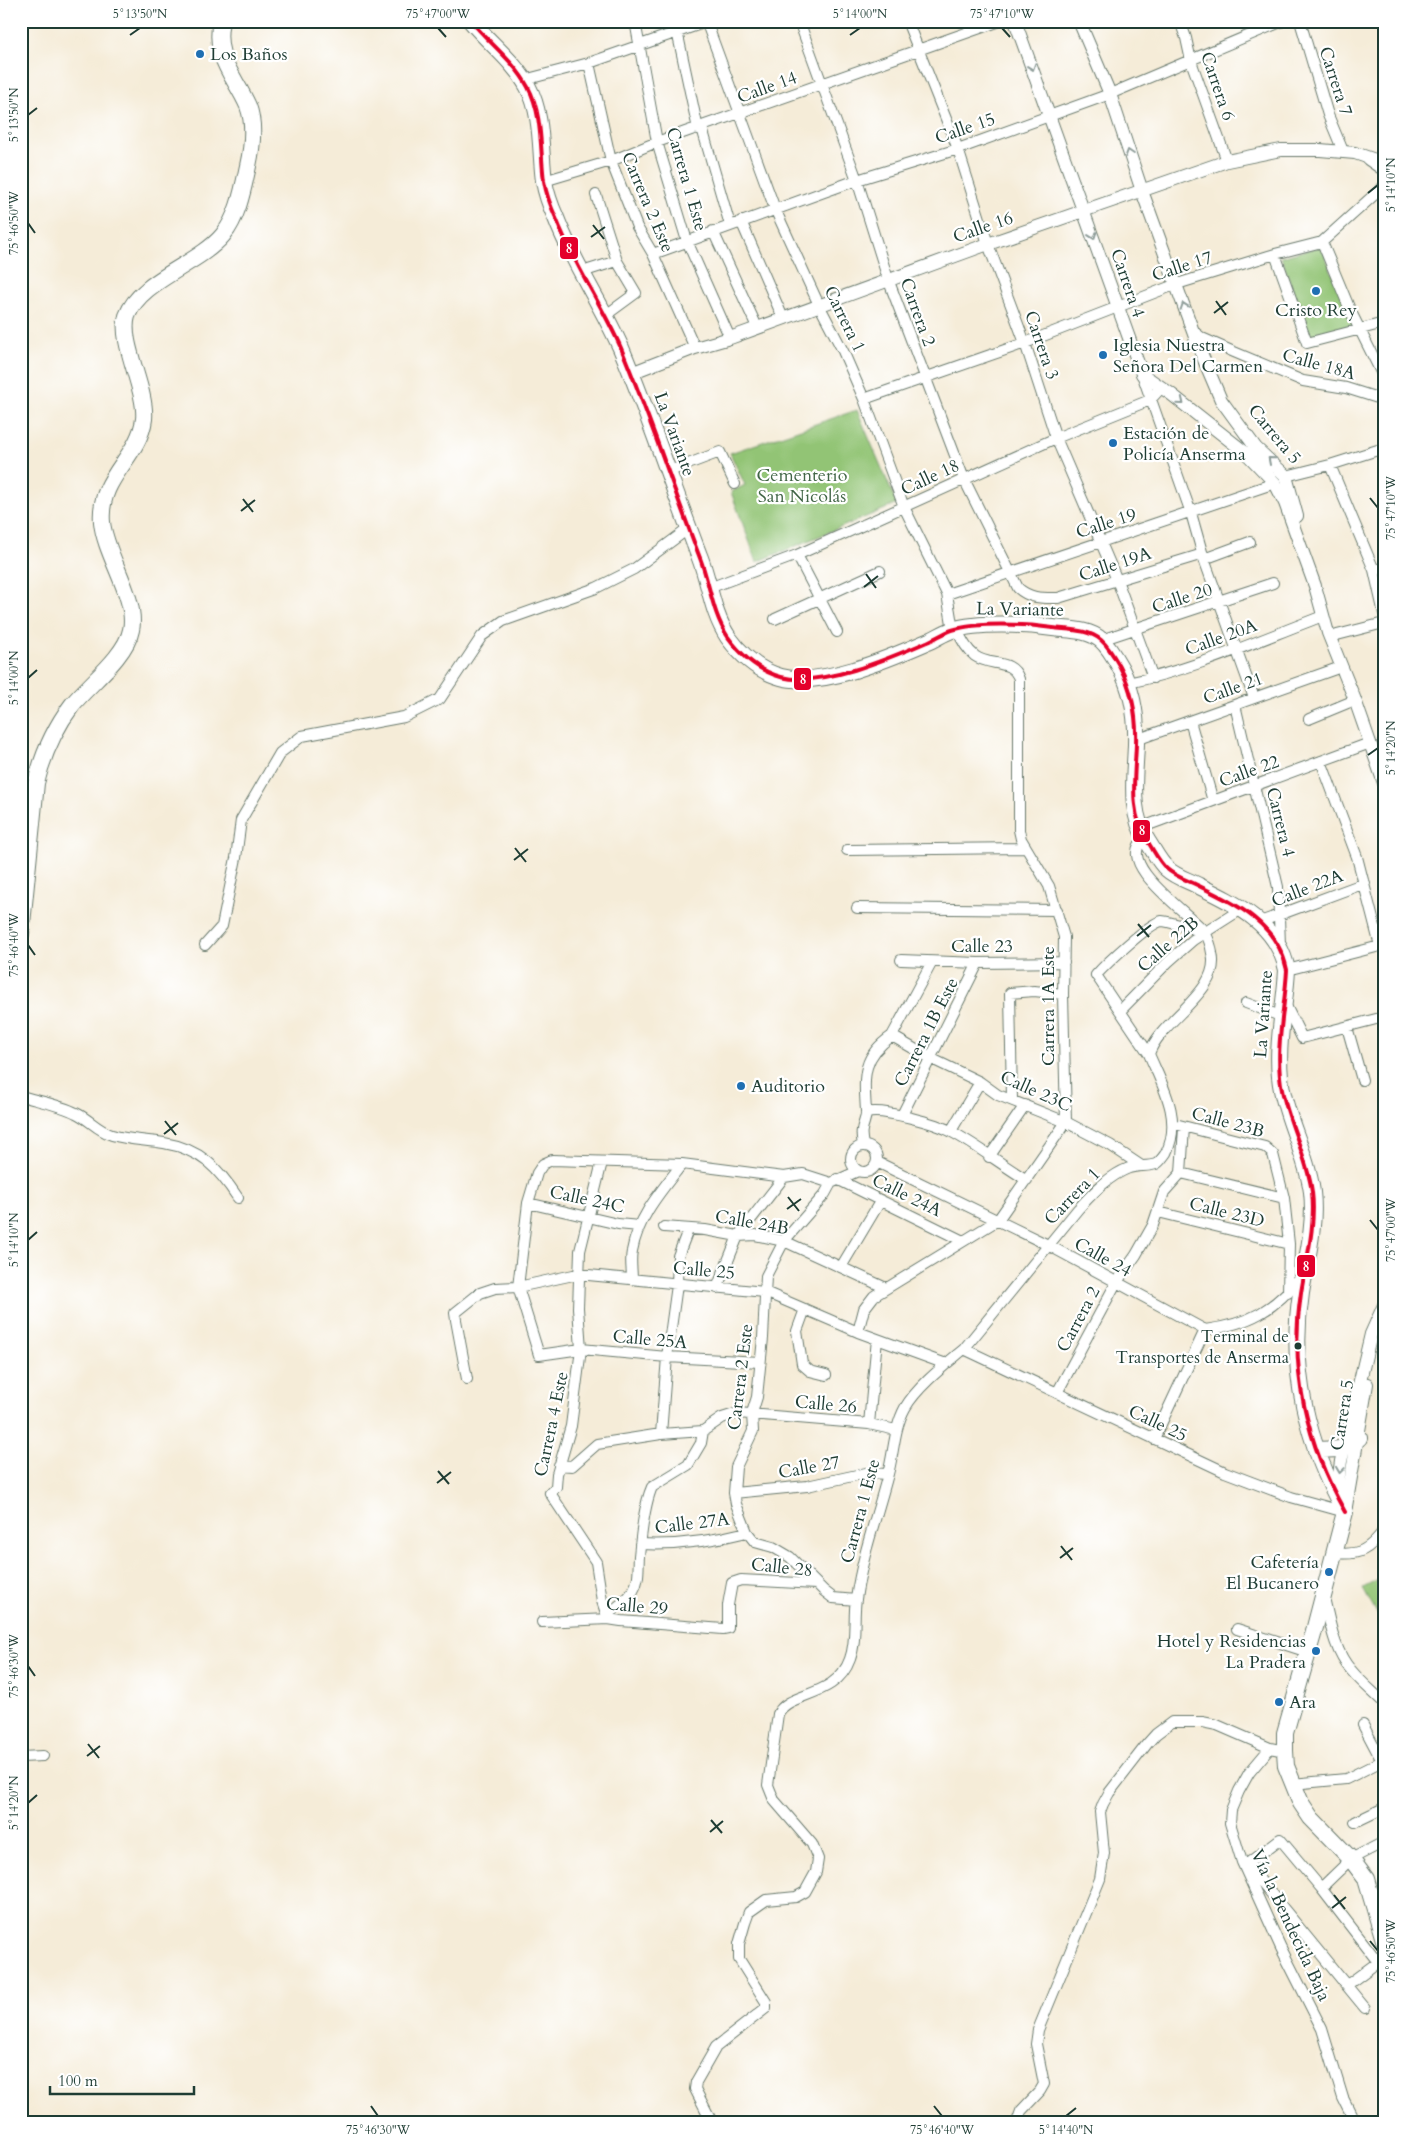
<svg xmlns="http://www.w3.org/2000/svg" width="1405" height="2143" font-family="Cardo,serif">
<style>
.green{fill:#92c474;stroke:#588054}
.lines{fill:none;stroke-linecap:round;stroke-linejoin:round}
.minor-casing{stroke:#6a7a6d;stroke-width:12}
.tertiary-casing{stroke:#6a7a6d;stroke-width:14}
.primary-casing{stroke:#6a7a6d;stroke-width:18}
.minor{stroke:#fff;stroke-width:10}
.tertiary{stroke:#fff;stroke-width:12}
.primary{stroke:#fff;stroke-width:16}
.bus-1-casing{stroke:#fff;stroke-width:8}
.bus-1{stroke:#e4002b;stroke-width:4}
.oneway{stroke:#8f9e9a}
.ticks{fill:none;stroke:#1f3d34;stroke-width:2}
.poi-dot{fill:#1f6fb2;stroke:#fff;stroke-width:2}
.bus-dot{fill:#1f3d34;stroke:#fff;stroke-width:2}
.labels{text-anchor:middle;stroke-width:4.5;stroke-linejoin:round;paint-order:stroke}
.bus-label{font-size:17px;fill:#1f3d34;stroke:#fff;text-anchor:end}
.poi-label{font-size:18px;fill:#1f3d34;stroke:#fff;text-anchor:start}
.street-label{font-size:18px;fill:#1f3d34;stroke:#fff}
.park-label{font-size:18px;fill:#426647;stroke:#fff}
.line-badge{stroke:#fff;stroke-width:2}
.badge-label{font-size:14px;text-anchor:middle;font-weight:bold;fill:#fff}
.neatline{fill:none;stroke:#1f3d34;stroke-width:2}
.ticks-label{font-size:12px;text-anchor:middle;fill:#1f3d34}
</style>
<rect width="100%" height="100%" fill="#fff"/>
<filter id="ink" filterUnits="userSpaceOnUse"><feTurbulence type="fractalNoise" baseFrequency=".02" numOctaves="2"/><feDisplacementMap in="SourceGraphic" scale="10" xChannelSelector="R" yChannelSelector="G"/><feConvolveMatrix kernelMatrix="1 2 1 2 8 2 1 2 1" color-interpolation-filters="sRGB"/></filter>
<filter id="wash" filterUnits="userSpaceOnUse"><feTurbulence type="fractalNoise" baseFrequency=".0096" numOctaves="4" result="noise"/><feDisplacementMap in="SourceGraphic" scale="20" xChannelSelector="R" yChannelSelector="G"/><feGaussianBlur stdDeviation="1.12" result="paint"/><feColorMatrix in="noise" values="0 0 0 0 0 0 0 0 0 0 0 0 0 0 0 0 0 1.4 0 .05"/><feComposite in="paint" operator="in"/></filter>
<g filter="url(#wash)">
<rect width="100%" height="100%" fill="#f5ecd8"/>
<path class="green" d="M1321,246l33,79 -44,13 -29,-81z
M857,410l40,94 -140,58 -26,-70 14,-7 -15,-32z
M1384,1577v49l-21,-38z"/>
</g>
<g filter="url(#ink)">
<g class="lines">
<defs>
<path id="minor" d="M635,21l22,121 30,99 43,97
M706,21l69,188 44,96 24,46 21,48 40,108 43,87 6,36
M799,21l58,159 31,99 76,200 54,109c12,11 25,10 40,10l145,-44
M907,21l51,128 30,95 37,99 31,95 61,142 36,98
M1180,21l6,17 5,23 36,100
M1300,21l28,94 15,36
M677,31l21,98
M589,63l22,98 26,66 16,27 42,94
M524,80l65,-17 117,-41
M702,128l28,97
M1368,160l16,11
M544,181l67,-20 46,-19 343,-121
M596,195l21,66
M741,221l42,97
M713,231l44,96
M1322,242l29,70 33,66
M653,254l204,-74 101,-31 152,-55 173,-73
M1275,254l32,89 77,-20
M582,272l35,-11 19,32 -30,22
M1193,331l9,7 32,14 69,29 43,7 38,12
M1142,374l49,139 13,46 50,139
M864,399l161,-56 152,-59 98,-30 47,-12 62,-56
M1330,465l44,105 10,44
M667,472l53,-20 15,32
M1286,476l44,-11 54,-17
M797,555l40,77
M1204,559l46,-17
M1374,570l10,-2
M709,588l88,-33 259,-117 94,-38 11,-12
M947,594l328,-111
M775,619l105,-48
M1337,635l47,-12
M1101,640l172,-57
M1128,683c68,-14 131,-43 195,-67
M1235,705l43,182 2,59
M1309,719l46,-19
M1190,721l23,80
M1136,740l205,-73
M1321,761l36,96 23,89
M1140,828l230,-85
M847,850l179,-2
M857,908l200,2
M1260,922l105,-39
M205,945l17,-19 14,-68 5,-38 39,-67 22,-17 102,-19 36,-18 42,-63 21,-15 93,-33 38,-19 54,-40
M901,960l77,3 86,-1
M1287,970l97,-25
M1246,1003l37,14
M1285,1004l17,34 82,-21
M1120,1011l48,-49 25,-22 50,-32
M1347,1027l15,53
M892,1036l38,22 50,24 18,13 68,27 44,23 30,20
M1149,1054l-53,-79c10,-11 53,-52 66,-54 7,0 33,9 42,11
M21,1096c17,5 40,9 55,17 13,6 22,18 36,22 16,5 35,5 52,8 37,6 55,26 74,55
M1012,1100l-2,-107 24,-2 29,3
M867,1113c15,-5 71,11 85,19 26,14 50,33 75,48
M902,1115l76,-152
M1179,1125l86,22 8,7 11,44 5,46 -1,49
M951,1131l29,-49
M863,1145c-1,-5 -2,-11 -1,-15 1,-7 5,-13 4,-19 -2,-34 -5,-54 26,-75l40,-74
M851 1159a13 13 0 1 1 26 0a13 13 0 1 1-26 0Z
M989,1157l36,-52
M602,1162l-22,89 -2,57 3,41 -10,77 -14,48 -1,13 -6,6 46,69 6,39 6,18
M877,1162l171,83 157,85c44,-6 70,-20 97,-55
M1181,1173l103,25
M837,1179l126,62
M831,1183l-6,11 -41,47 -18,35 -3,62 -6,59 -5,16 1,18 -17,36 -2,26 2,11 11,28 8,10 18,5 17,10 34,34 9,7 23,2
M528,1203l90,21 21,2
M1158,1212l131,32
M664,1227l41,3 33,6 17,-1 29,6 102,47
M841,1267l40,-67
M632,1279c0,-9 -2,-19 0,-28 6,-34 29,-60 50,-87
M717,1288l21,-52 46,-59
M805,1309l-8,22 5,33 8,7 16,4
M858,1332l6,-23 10,-13 124,-76 68,-98 -3,-128 1,-57 -15,-51 -28,-47 -2,-9v-151c-7,-21 -29,-12 -44,-23 -9,-7 -14,-17 -18,-27
M964,1349l261,123 66,25 54,15
M760,1362l-93,-5 -86,-8 -42,6 -21,-68 10,-84 9,-30 6,-9 9,-4 130,4 102,13 19,-3 28,9 27,-12
M467,1379l-11,-59 -1,-7 25,-20 15,-5 23,-1 60,-13 187,18 93,40 88,32
M1057,1393l59,-110 20,-28 17,-30 11,-33 17,-19 3,-46
M869,1424l8,-85
M703,1431l19,-13 16,-5 131,11 27,6
M661,1434l6,-77 10,-72 1,-29 10,-26
M1154,1439l51,-109
M559,1465l13,1 25,-22 64,-10 42,-3
M734,1493l73,-7 59,-13 22,1
M640,1544c36,2 72,-3 107,-12
M1336,1553c23,3 34,-4 48,-23
M1324,1598c6,24 10,53 27,72 10,12 22,22 33,33
M607,1614c9,-6 20,-13 26,-23 7,-11 5,-23 6,-35 2,-20 5,-51 13,-69l36,-22 13,-22 2,-12
M542,1622l66,-3 13,2 102,8 5,-1v-23l4,-22 9,-3 75,4
M1237,1629l71,23
M1363,1725l19,36
M1270,1748l-21,25 -10,18 -8,19 -1,13 12,39 39,86 41,81 21,69 12,24
M21,1757l22,-1
M1292,1784l54,-5 38,-19
M1355,1822l29,-14
M1321,1888l30,-29 33,-17
M1373,1897l11,-6
M1347,1985l31,-23 -57,-74 -41,-49 -33,25 118,144
M712,2122l-17,-33 1,-7 20,-35 50,-39v-6l-27,-43v-15l6,-21 4,-11 17,-12 30,-3 9,-5 11,-20 2,-13 -6,-15 -38,-44 -6,-15 10,-71c10,-23 58,-15 72,-55 7,-19 3,-41 6,-60 6,-43 21,-83 32,-125 6,-22 6,-46 17,-66 12,-21 40,-43 59,-59l114,-140c15,-16 30,-33 51,-41 9,-3 19,-1 27,-4 4,-2 7,-7 10,-11 17,-34 -4,-68 -17,-99 11,-34 73,-63 63,-101 -1,-7 -4,-16 -8,-22 -15,-18 -92,-69 -59,-92
M1017,2122l4,-11 19,-20 4,-7 -8,-40 2,-14 62,-151 4,-26 -4,-41 3,-8 6,-11 38,-49 9,-10 16,-12h30l15,3 53,23 15,3"/>
<path id="tertiary" d="M1015,21l127,353 29,20 76,60 28,29 10,20 30,83 13,47 27,67 29,83
M1079,21l31,73 32,97 57,157 22,52 35,48 30,28 11,40
M631,373l64,-25 35,-10 258,-94 239,-83 54,-11h39l35,3 29,10
M1336,1497l5,-36 30,-127 13,-29
M1345,1512l22,-128"/>
<path id="primary" d="M471,21c19,23 43,40 57,66 15,28 12,64 16,94 2,12 7,26 12,37 17,45 45,85 65,130 29,69 52,140 79,210 10,26 12,55 28,79 13,18 31,34 53,40 40,11 109,-19 146,-35 8,-3 16,-9 25,-12 26,-8 73,-6 101,-2 16,2 35,1 48,12 8,7 14,18 19,27 12,23 17,51 16,77 -1,33 -8,68 12,98 6,9 11,20 19,27 9,8 20,11 30,16 39,19 81,39 90,85 -2,39 -13,81 -5,120 7,35 25,66 30,102 4,34 -6,69 -11,101 -12,77 6,152 44,219l-31,119 -29,102v18l1,15 15,37 10,15 40,41 15,20 18,61
M21,934l15,-151c7,-29 18,-54 36,-78 17,-21 54,-49 59,-75 7,-31 -26,-75 -29,-108 -4,-45 37,-64 42,-103 3,-29 -25,-77 -17,-103 13,-36 71,-51 96,-81 15,-18 20,-46 25,-69 4,-18 7,-42 0,-60 -13,-30 -35,-48 -27,-85
M1316,1450l24,-1 19,-11"/>
</defs>
<use href="#minor" class="minor-casing"/>
<use href="#tertiary" class="tertiary-casing"/>
<use href="#primary" class="primary-casing"/>
<use href="#minor" class="minor"/>
<use href="#tertiary" class="tertiary"/>
<use href="#primary" class="primary"/>
<defs>
<path id="bus-1" d="M471,21c19,23 43,40 57,66 15,28 12,64 16,94 2,12 7,26 12,37 17,45 45,85 65,130 29,69 52,140 79,210 10,26 12,55 28,79 13,18 31,34 53,40 40,11 109,-19 146,-35 8,-3 16,-9 25,-12 26,-8 73,-6 101,-2 16,2 35,1 48,12 8,7 14,18 19,27 12,23 17,51 16,77 -1,33 -8,68 12,98 6,9 11,20 19,27 9,8 20,11 30,16 39,19 81,39 90,85 -2,39 -13,81 -5,120 7,35 25,66 30,102 4,34 -6,69 -11,101 -12,77 6,152 44,219"/>
</defs>
<use href="#bus-1" class="bus-1-casing"/>
<use href="#bus-1" class="bus-1"/>
</g>
<defs><path id="oneway-chevron" d="M-2-3.5L2.5 0L-2 3.5" fill="none" stroke-width="1.6" stroke-linecap="round" stroke-linejoin="round" transform="scale(1.25)"/></defs>
<g class="oneway">
<use href="#oneway-chevron" transform="translate(1032 67) rotate(71)"/>
<use href="#oneway-chevron" transform="translate(1129 153) rotate(-108)"/>
<use href="#oneway-chevron" transform="translate(1093 236) rotate(71)"/>
<use href="#oneway-chevron" transform="translate(1184 306) rotate(-109)"/>
<use href="#oneway-chevron" transform="translate(1181 402) rotate(39)"/>
<use href="#oneway-chevron" transform="translate(1271 460) rotate(-139)"/>
<use href="#oneway-chevron" transform="translate(1340 1470) rotate(98)"/>
</g>
</g>
<path class="ticks" d="M438,28l8,9M1002,28l8,9M130,35l10,-7M850,35l10,-7M28,115l9,-7M1368,193l10,-8M28,223l7,10M593,225l11,14M591,237l14,-10M1216,301l10,14M1214,313l14,-11M1370,498l8,10M243,499l10,13M241,511l14,-11M866,574l10,14M864,587l14,-11M28,678l9,-8M1368,755l10,-7M515,848l11,14M514,860l14,-11M1138,924l11,13M1137,936l14,-11M28,945l7,10M165,1121l11,14M164,1134l14,-11M788,1197l11,14M787,1209l14,-10M1370,1220l8,10M28,1240l9,-8M438,1471l11,13M437,1483l14,-11M1061,1546l11,14M1060,1558l13,-10M28,1666l7,10M88,1744l11,14M87,1756l13,-10M28,1803l9,-8M711,1820l11,13M710,1832l13,-11M1334,1895l11,14M1332,1908l14,-11M1370,1941l8,10M371,2106l7,10M934,2106l8,10M1066,2116l10,-8"/>
<g class="poi-dot">
<circle cx="200" cy="54" r="5"/>
<circle cx="1316" cy="291" r="5"/>
<circle cx="1103" cy="355" r="5"/>
<circle cx="1113" cy="443" r="5"/>
<circle cx="741" cy="1086" r="5"/>
<circle cx="1329" cy="1572" r="5"/>
<circle cx="1316" cy="1651" r="5"/>
<circle cx="1279" cy="1702" r="5"/>
</g>
<circle class="bus-dot" cx="1298" cy="1346" r="4.5"/>
<g class="labels">
<g class="bus-label">
<text x="1289" y="1342">Terminal de<tspan x="1289" dy="21">Transportes de Anserma</tspan></text>
</g>
<g class="poi-label">
<text x="210" y="60">Los Baños</text>
<text x="1316" y="316" text-anchor="middle">Cristo Rey</text>
<text x="1113" y="351">Iglesia Nuestra<tspan x="1113" dy="21">Señora Del Carmen</tspan></text>
<text x="1123" y="439">Estación de<tspan x="1123" dy="21">Policía Anserma</tspan></text>
<text x="751" y="1092">Auditorio</text>
<text x="1319" y="1568" text-anchor="end">Cafetería<tspan x="1319" dy="21">El Bucanero</tspan></text>
<text x="1306" y="1647" text-anchor="end">Hotel y Residencias<tspan x="1306" dy="21">La Pradera</tspan></text>
<text x="1289" y="1708">Ara</text>
</g>
<g class="street-label">
<text transform="translate(1336 81) rotate(72)" y="6">Carrera 7</text>
<text transform="translate(1218 86) rotate(71)" y="6">Carrera 6</text>
<text transform="translate(767 87) rotate(-20)" y="6">Calle 14</text>
<text transform="translate(965 128) rotate(-19)" y="6">Calle 15</text>
<text transform="translate(687 179) rotate(74)" y="6">Carrera 1 Este</text>
<text transform="translate(648 202) rotate(67)" y="6">Carrera 2 Este</text>
<text transform="translate(983 227) rotate(-19)" y="6">Calle 16</text>
<text transform="translate(1182 266) rotate(-18)" y="6">Calle 17</text>
<text transform="translate(1128 283) rotate(71)" y="6">Carrera 4</text>
<text transform="translate(918 312) rotate(70)" y="6">Carrera 2</text>
<text transform="translate(845 319) rotate(64)" y="6">Carrera 1</text>
<text transform="translate(1042 345) rotate(71)" y="6">Carrera 3</text>
<text transform="translate(1319 364) rotate(15)" y="6">Calle 18A</text>
<text transform="translate(675 434) rotate(70)" y="6">La Variante</text>
<text transform="translate(1275 434) rotate(50)" y="6">Carrera 5</text>
<text transform="translate(930 477) rotate(-25)" y="6">Calle 18</text>
<text transform="translate(1106 523) rotate(-18)" y="6">Calle 19</text>
<text transform="translate(1115 564) rotate(-18)" y="6">Calle 19A</text>
<text transform="translate(1182 598) rotate(-18)" y="6">Calle 20</text>
<text transform="translate(1020 609) rotate(1)" y="6">La Variante</text>
<text transform="translate(1221 637) rotate(-20)" y="6">Calle 20A</text>
<text transform="translate(1233 688) rotate(-20)" y="6">Calle 21</text>
<text transform="translate(1249 771) rotate(-20)" y="6">Calle 22</text>
<text transform="translate(1281 822) rotate(76)" y="6">Carrera 4</text>
<text transform="translate(1307 888) rotate(-21)" y="6">Calle 22A</text>
<text transform="translate(1168 944) rotate(-41)" y="6">Calle 22B</text>
<text x="982" y="952">Calle 23</text>
<text transform="translate(1048 1006) rotate(-90)" y="6">Carrera 1A Este</text>
<text transform="translate(1263 1014) rotate(-86)" y="6">La Variante</text>
<text transform="translate(926 1032) rotate(-63)" y="6">Carrera 1B Este</text>
<text transform="translate(1036 1091) rotate(24)" y="6">Calle 23C</text>
<text transform="translate(1228 1122) rotate(15)" y="6">Calle 23B</text>
<text transform="translate(907 1195) rotate(26)" y="6">Calle 24A</text>
<text transform="translate(1072 1196) rotate(-46)" y="6">Carrera 1</text>
<text transform="translate(587 1199) rotate(12)" y="6">Calle 24C</text>
<text transform="translate(1227 1212) rotate(14)" y="6">Calle 23D</text>
<text transform="translate(752 1222) rotate(10)" y="6">Calle 24B</text>
<text transform="translate(1103 1257) rotate(29)" y="6">Calle 24</text>
<text transform="translate(704 1270) rotate(5)" y="6">Calle 25</text>
<text transform="translate(1078 1319) rotate(-62)" y="6">Carrera 2</text>
<text transform="translate(650 1339) rotate(5)" y="6">Calle 25A</text>
<text transform="translate(740 1377) rotate(-83)" y="6">Carrera 2 Este</text>
<text transform="translate(826 1404) rotate(5)" y="6">Calle 26</text>
<text transform="translate(1342 1415) rotate(-81)" y="6">Carrera 5</text>
<text transform="translate(1158 1423) rotate(25)" y="6">Calle 25</text>
<text transform="translate(551 1424) rotate(-78)" y="6">Carrera 4 Este</text>
<text transform="translate(809 1467) rotate(-10)" y="6">Calle 27</text>
<text transform="translate(860 1511) rotate(-75)" y="6">Carrera 1 Este</text>
<text transform="translate(692 1523) rotate(-7)" y="6">Calle 27A</text>
<text transform="translate(782 1567) rotate(6)" y="6">Calle 28</text>
<text transform="translate(637 1606) rotate(5)" y="6">Calle 29</text>
<text transform="translate(1291 1925) rotate(65)" y="6">Vía la Bendecida Baja</text>
</g>
<g class="park-label">
<text x="802" y="481">Cementerio<tspan x="802" dy="21">San Nicolás</tspan></text>
</g>
</g>
<g class="line-badge">
<rect x="559" y="236" width="20" height="24" rx="5" fill="#e4002b"/>
<rect x="793" y="667" width="19" height="24" rx="5" fill="#e4002b"/>
<rect x="1132" y="819" width="19" height="24" rx="5" fill="#e4002b"/>
<rect x="1296" y="1254" width="20" height="24" rx="5" fill="#e4002b"/>
</g>
<g class="badge-label">
<text x="569" y="253">8</text>
<text x="803" y="684">8</text>
<text x="1142" y="835">8</text>
<text x="1306" y="1271">8</text>
</g>
<rect width="1405" height="2143" fill="none" stroke="#fff" stroke-width="55"/>
<path d="M50 2086v8h144v-8" fill="none" stroke="#1f3d34" stroke-width="2.5"/>
<text x="58" y="2086" font-size="15" fill="#1f3d34" stroke="#ffffff" stroke-width="4" paint-order="stroke">100 m</text>
<rect x="28" y="28" width="1350" height="2088" class="neatline"/>
<g class="ticks-label">
<text x="140" y="18">5°13'50"N</text>
<text x="438" y="18">75°47'00"W</text>
<text x="860" y="18">5°14'00"N</text>
<text x="1002" y="18">75°47'10"W</text>
<text transform="translate(14 115) rotate(-90)" y="4">5°13'50"N</text>
<text transform="translate(1391 185) rotate(-90)" y="4">5°14'10"N</text>
<text transform="translate(14 223) rotate(-90)" y="4">75°46'50"W</text>
<text transform="translate(1391 508) rotate(-90)" y="4">75°47'10"W</text>
<text transform="translate(14 678) rotate(-90)" y="4">5°14'00"N</text>
<text transform="translate(1391 748) rotate(-90)" y="4">5°14'20"N</text>
<text transform="translate(14 945) rotate(-90)" y="4">75°46'40"W</text>
<text transform="translate(1391 1230) rotate(-90)" y="4">75°47'00"W</text>
<text transform="translate(14 1240) rotate(-90)" y="4">5°14'10"N</text>
<text transform="translate(14 1666) rotate(-90)" y="4">75°46'30"W</text>
<text transform="translate(14 1803) rotate(-90)" y="4">5°14'20"N</text>
<text transform="translate(1391 1951) rotate(-90)" y="4">75°46'50"W</text>
<text x="378" y="2134">75°46'30"W</text>
<text x="942" y="2134">75°46'40"W</text>
<text x="1066" y="2134">5°14'40"N</text>
</g>
</svg>
